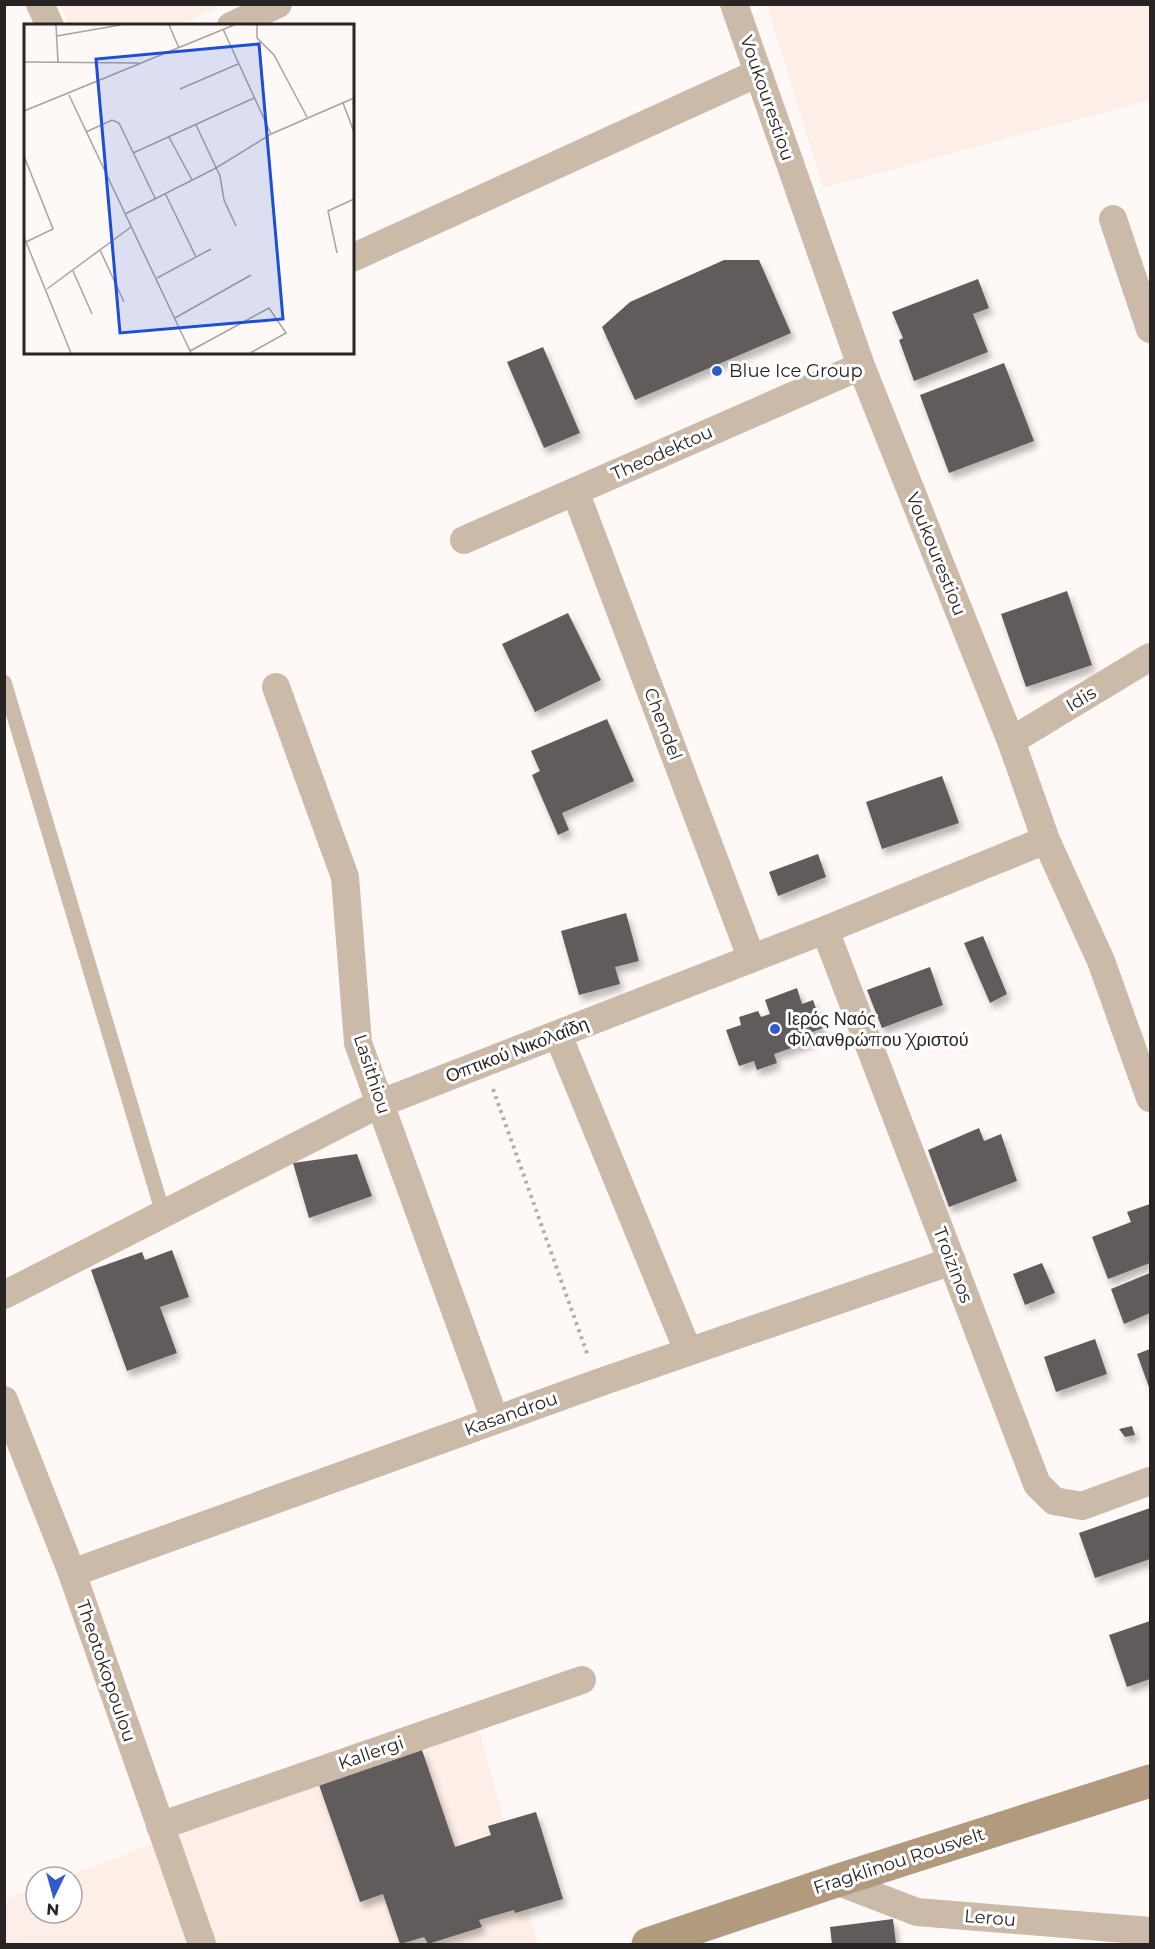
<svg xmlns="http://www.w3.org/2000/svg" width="1155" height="1949" font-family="Montserrat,sans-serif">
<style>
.built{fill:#fdeee7}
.building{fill:#615b5b;filter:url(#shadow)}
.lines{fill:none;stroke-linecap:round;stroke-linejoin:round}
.path{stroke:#b3aead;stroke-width:4;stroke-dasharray:3 4.5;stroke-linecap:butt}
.lane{stroke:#cabaa7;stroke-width:15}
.street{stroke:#cabaa7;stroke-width:28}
.secondary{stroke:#b29a7e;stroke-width:33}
.poi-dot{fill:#2f5bca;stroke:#fff;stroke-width:2}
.labels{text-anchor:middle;stroke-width:6;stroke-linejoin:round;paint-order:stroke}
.street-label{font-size:18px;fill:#272423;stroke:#fff}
.poi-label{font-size:18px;fill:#272423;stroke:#fff;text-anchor:start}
.inset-road{fill:none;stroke:#a8a3a2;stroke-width:1.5}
.view{fill:#1d4ed8;fill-opacity:0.15;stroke:#1d4ed8;stroke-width:3}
.inset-edge{fill:none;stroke:#272423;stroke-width:3}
</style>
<defs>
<filter id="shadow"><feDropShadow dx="3.5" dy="6" stdDeviation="3" flood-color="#0004"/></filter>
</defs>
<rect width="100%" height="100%" fill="#fef8f6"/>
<path class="built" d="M60,5h164l-47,21 -108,-1z
M767,5h383v95l-327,88z
M477,1722l61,222h-533l-1,-44 32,-12v25h36v-36h-7z"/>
<path class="building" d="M724,260h35l32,73 -156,67 -33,-73 28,-25z
M978,279l11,29 -16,6 15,38 -74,29 -15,-41 4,-2 -11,-26z
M543,347l37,86 -36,15 -37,-86z
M1004,363l30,78 -85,32 -29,-78z
M1067,591l25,74 -66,22 -25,-73z
M568,613l33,67 -66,32 -33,-68z
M607,719l27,62 -72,32 7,17 -11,5 -26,-60 8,-4 -9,-20z
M942,776l17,47 -77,26 -16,-47z
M818,854l8,23 -48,19 -9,-24z
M626,913l13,48 -24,6 5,17 -41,11 -18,-64z
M983,936l24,58 -17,9 -26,-60z
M930,967l13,38 -61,23 -15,-38z
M797,988l5,16 11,-4 10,28 -11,4 3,8 -41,14 3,9 -20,7 -3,-9 -15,5 -13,-36 15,-5 -2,-8 19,-6 3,6 9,-3 -5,-14z
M979,1128l5,13 17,-7 16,47 -68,26 -21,-57z
M357,1154l15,42 -63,22 -16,-55z
M1150,1204v59l-42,16 -16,-42 39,-15 -4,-10z
M172,1250l17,47 -29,10 17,46 -50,18 -36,-101 51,-18 3,8z
M1042,1263l13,30 -30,12 -12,-31z
M1150,1273v40l-26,11 -13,-35z
M1095,1339l12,35 -51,18 -12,-35z
M1150,1349v41l-13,-36z
M1132,1426l3,9 -10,2 -6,-8z
M1150,1508v51l-55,19 -16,-45z
M1150,1621v58l-23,8 -18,-52z
M422,1750l33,97 36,-12 -3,-9 48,-14 27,87 -48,14 -1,-3 -35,10 3,7 -54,17 -4,-7 -24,7 -17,-50 -23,8 -41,-117z
M893,1919l3,25h-64l-2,-17z"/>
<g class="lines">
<path class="path" d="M493,1089l95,267"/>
<path class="lane" d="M4,682l159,531"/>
<path class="street" d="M40,4l10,22
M734,4l127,362 150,375 35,99 55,121 49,137
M231,26l47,-22
M1113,219l37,110
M352,258l406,-185
M575,491l176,466
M464,540l397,-174
M276,687l69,190 13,166 137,377
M1011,741l139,-84
M825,930l212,554 17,17 28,5 68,-25
M558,1035l130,316
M4,1295l377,-192 444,-173 221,-90
M4,1400l68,173 130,371
M72,1573l526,-190 354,-122
M160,1826l422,-146
M836,1881l81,31 233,19"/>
<path class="secondary" d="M648,1944l188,-63 314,-100"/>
</g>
<g class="poi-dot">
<circle cx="717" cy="371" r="6"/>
<circle cx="775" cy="1029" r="6"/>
</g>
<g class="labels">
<g class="street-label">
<text transform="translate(767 98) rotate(71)" y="6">Voukourestiou</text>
<text transform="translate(662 453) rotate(-24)" y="6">Theodektou</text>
<text transform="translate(936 554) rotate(68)" y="6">Voukourestiou</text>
<text transform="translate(1081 699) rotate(-31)" y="6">Idis</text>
<text transform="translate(663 724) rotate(69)" y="6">Chendel</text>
<text transform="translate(517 1050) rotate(-21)" y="6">Οπτικού Νικολαΐδη</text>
<text transform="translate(372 1074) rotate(72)" y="6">Lasithiou</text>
<text transform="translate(953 1265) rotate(69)" y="6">Troizinos</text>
<text transform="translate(511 1414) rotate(-20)" y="6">Kasandrou</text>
<text transform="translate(106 1671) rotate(71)" y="6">Theotokopoulou</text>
<text transform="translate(371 1753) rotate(-19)" y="6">Kallergi</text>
<text transform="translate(899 1861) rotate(-18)" y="6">Fragklinou Rousvelt</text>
<text transform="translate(990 1918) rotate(5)" y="6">Lerou</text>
</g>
<g class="poi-label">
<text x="729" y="377">Blue Ice Group</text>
<text x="787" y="1025">Ιερός Ναός<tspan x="787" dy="21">Φιλανθρώπου Χριστού</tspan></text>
</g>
</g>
<g transform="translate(24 24)">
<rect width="330" height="330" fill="#fef8f6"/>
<path class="inset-road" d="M32,1l2,37M145,1l10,23M233,1v13l17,17 33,62M199,5l48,105M33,12l63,-11M0,38l115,1M156,65l58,-25M45,71l122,258M319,79l11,29M0,87l210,-86M172,101l24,51 4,24 12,26M62,108l26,-12 7,3 36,75M145,113l23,43M109,129l121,-55M0,132l29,73 -27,13M141,169l31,64M101,190l91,-46 55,-34 83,-36M0,213l47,116M76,226l24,52M313,229l-9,-42 26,-12M49,247l19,43M133,254l54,-29M23,265l84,-62M151,294l76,-43M166,327l79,-43 17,25 -36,20"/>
<path class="view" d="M235,20l24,275 -163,14 -24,-274z"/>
<rect width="330" height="330" class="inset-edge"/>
</g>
<rect width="1155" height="1949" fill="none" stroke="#272423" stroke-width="12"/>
<g transform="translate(54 1895) rotate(185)"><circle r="28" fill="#ffffff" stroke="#a9a7a7" stroke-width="1.5"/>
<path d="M0-4.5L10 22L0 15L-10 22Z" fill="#2f5bca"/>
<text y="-9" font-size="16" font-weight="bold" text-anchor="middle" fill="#272423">N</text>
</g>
</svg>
